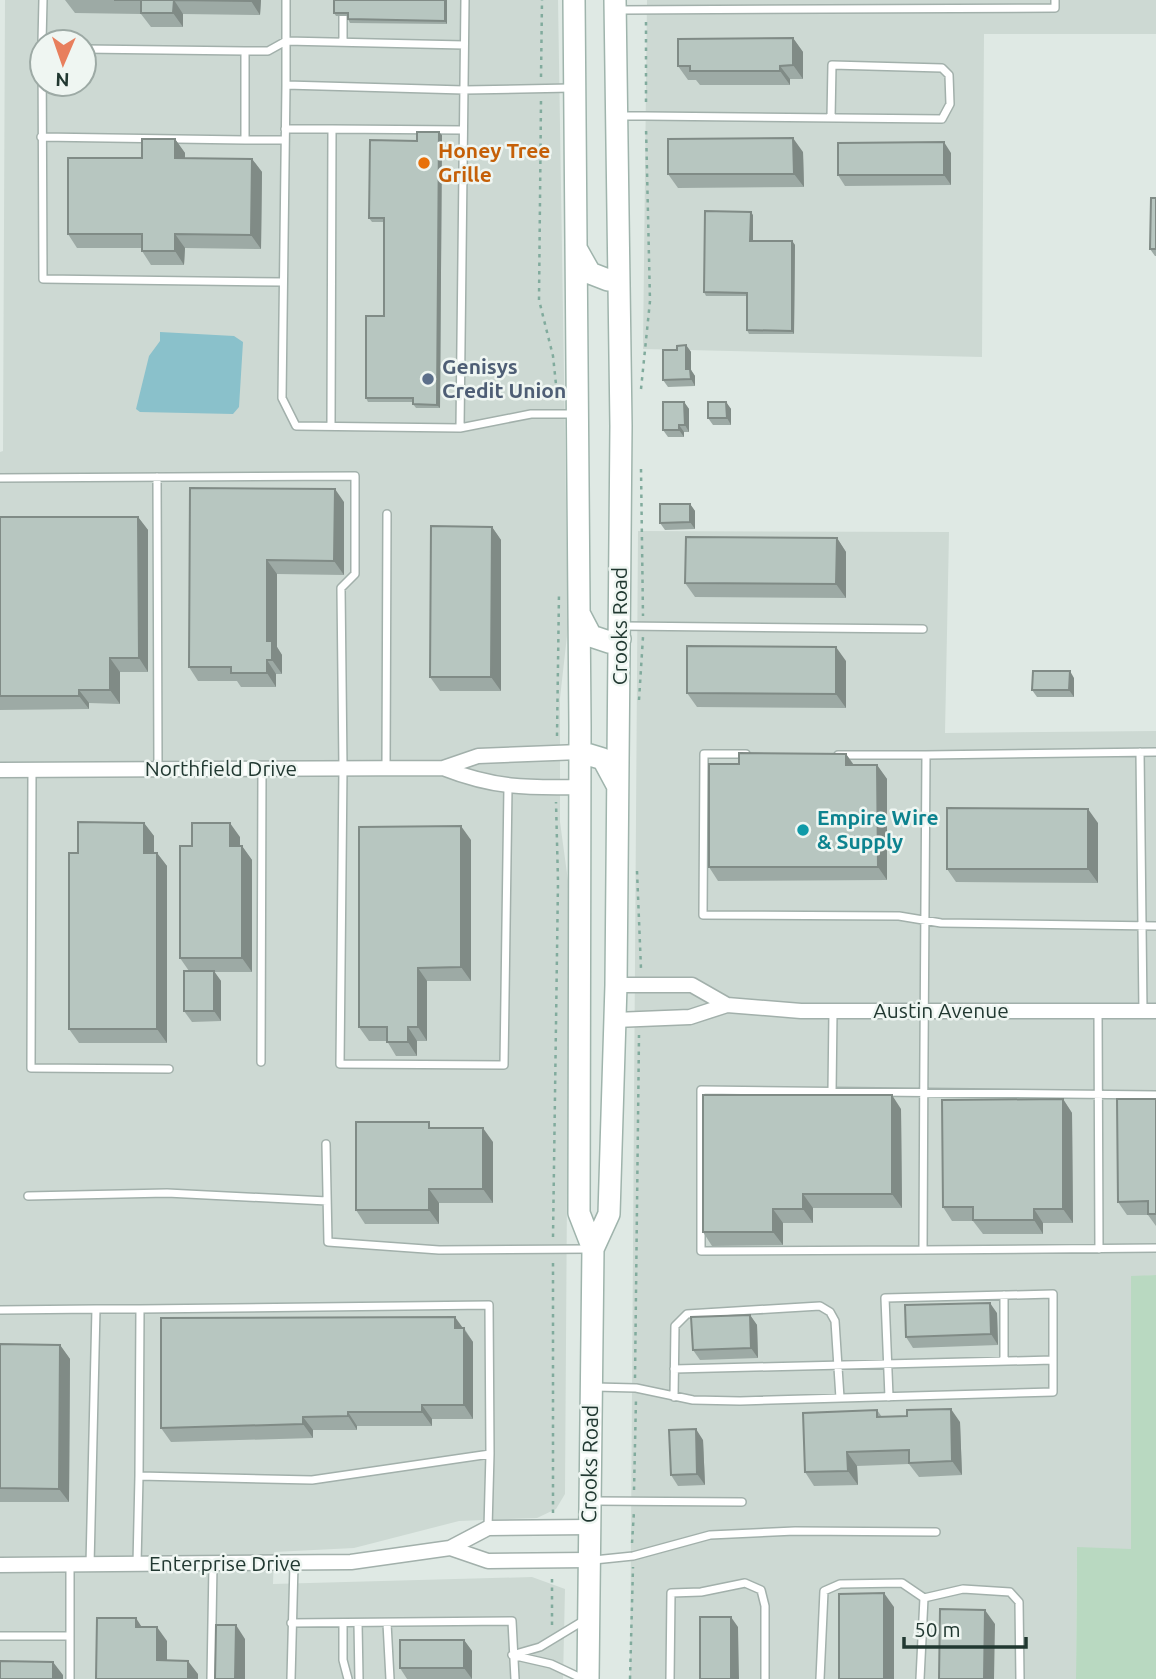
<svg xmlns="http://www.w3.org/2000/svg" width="1156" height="1679" font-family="Ubuntu,sans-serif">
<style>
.built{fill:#cdd9d3;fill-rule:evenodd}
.green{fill:#b9d9c1}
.water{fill:#8ac1cb}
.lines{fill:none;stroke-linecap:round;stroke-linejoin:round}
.lane-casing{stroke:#a2b0ab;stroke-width:10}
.street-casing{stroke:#a2b0ab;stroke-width:17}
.secondary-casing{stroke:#9fb4ac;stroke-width:24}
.path{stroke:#81ab9d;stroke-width:2.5;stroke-dasharray:3.5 5;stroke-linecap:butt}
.lane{stroke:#fff;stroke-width:7}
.street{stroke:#fff;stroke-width:14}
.secondary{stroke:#fff;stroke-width:21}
.wall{fill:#9daaa5}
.shaded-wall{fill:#808b86}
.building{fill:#b7c6c0;stroke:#808b86;stroke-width:2}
.food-dot{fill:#e8710a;stroke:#eff6f2;stroke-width:2.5}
.service-dot{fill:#5c6f8a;stroke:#eff6f2;stroke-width:2.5}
.culture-dot{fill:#0f9aa8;stroke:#eff6f2;stroke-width:2.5}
.labels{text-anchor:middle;stroke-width:5;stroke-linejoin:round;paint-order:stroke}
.food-label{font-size:21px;font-weight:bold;fill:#c56008;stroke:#eff6f2;text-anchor:start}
.service-label{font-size:21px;font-weight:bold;fill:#4e5e75;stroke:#eff6f2;text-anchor:start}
.street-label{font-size:21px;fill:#213831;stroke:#eff6f2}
.culture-label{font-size:21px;font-weight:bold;fill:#0d838f;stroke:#eff6f2;text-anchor:start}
</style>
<rect width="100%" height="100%" fill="#dfe9e4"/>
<path class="built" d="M5,0h553l10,627 -8,71v124l9,66 -4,606 -9,15 -19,9 -78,3 -105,27 -80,4 -1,32 259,-7 33,12 -2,90h-563v-1227l3,-1zM42,42h42v42h-42z
M647,0h509v34h-172l-2,323 -339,-8z
M638,531l311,1 -4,201 211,-2v544l-25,2v273l-54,-2 -1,131h-446z"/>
<path class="green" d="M1156,1275v404h-80l1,-132 54,2v-273z"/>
<path class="water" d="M160,332l74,4 9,6 -4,65 -6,7 -93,-2 -4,-3 13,-53 11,-15z"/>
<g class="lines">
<defs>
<path id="lane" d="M286,0v85l178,5 107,-2
M619,10l436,-2v-8
M343,16v26
M42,42l1,-42
M42,44l1,235 240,3
M84,49l161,2v89h40
M245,51h23l18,-10 178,4
M286,85l-4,313 14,28 164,2 71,-14h43
M620,116h26l296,3 8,-15 -1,-29 -7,-7 -110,-3 -1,53
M285,129h47l-1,297
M332,129l131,1
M41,137l204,3
M460,428l5,-428
M157,477l1,292
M0,478l355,-2v98l-14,14 2,180 -3,296 164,1 4,-278
M623,626l300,3
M1140,752l3,259
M746,754h-42l-1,161 196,1 42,7 215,3
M838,755h88c-2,165 -2,330 -3,495l-222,1v-161l455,5
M926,755l230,-3
M386,768l1,-254
M32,770l-1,298 138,1
M1098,1011l1,238
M261,1062l1,-293
M832,1092l1,-80
M326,1144l2,98 111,8 150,-1
M28,1196l139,-3 160,8
M923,1250l233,-2
M1004,1295v66
M96,1309h44
M0,1310l96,-1 -6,256
M674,1369l379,-9
M595,1387l41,1 57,12 47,1 313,-9v-98l-168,4 4,99
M674,1397l1,-71 12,-12 133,-8 10,6 5,9 5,77
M594,1501l148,1
M488,1528l2,-74
M594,1560l39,-4 77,-21 85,-4 141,1
M137,1564l2,-88 173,4 178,-26 -1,-149 -349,4 -1,167
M291,1623l221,-2 3,58
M343,1623v37l5,19
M358,1623l1,56
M387,1623l3,56
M0,1636h70
M512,1655l28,-8 43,-26
M516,1656l35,8 32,15
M70,1679v-114
M211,1679l2,-114
M291,1679l3,-115
M670,1679l1,-86 30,-1 44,-9 16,7 4,16v73
M820,1679l4,-88 16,-7 62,-1 22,15
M920,1679l4,-81 39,-9 47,3 9,10 1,77"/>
<path id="street" d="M443,768c51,20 83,20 137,19
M0,770l443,-2 35,-12 102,-4
M616,985h76l35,20 74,6h355
M615,1020l75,-3 37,-12
M450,1548l38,13 101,-1
M0,1565l351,-3 99,-14 38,-20 102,-1"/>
<path id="secondary" d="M574,0l6,726 -1,487 14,36
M577,250l13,23 18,7 10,-3
M580,615l11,21 18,6 11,-3
M580,752l23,7 14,26
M588,1679l5,-430 16,-35 7,-229 5,-559 -6,-426"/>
</defs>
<use href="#lane" class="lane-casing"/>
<use href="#street" class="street-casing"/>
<use href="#secondary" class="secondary-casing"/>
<path class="path" d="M646,22v84
M541,77l1,-77
M541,101l-2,199 14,56 4,38
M641,389l9,-88 -4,-174
M641,469l2,147
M639,700l4,-63
M557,736l2,-143
M637,871l4,98
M553,1237l5,-355 -2,-80
M635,1378l4,-343
M634,1490l2,-91
M553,1513v-252
M632,1543l2,-32
M552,1625v-49
M630,1679l3,-112"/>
<use href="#lane" class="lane"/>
<use href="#street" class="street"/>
<use href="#secondary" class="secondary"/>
</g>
<path class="wall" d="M65,0h196l-1,15 -77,-1v13h-32l-10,-13 -66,-1z
M447,0v24l-97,-1 -2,-4v-3h-12l-2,-3z
M793,38l10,14v27h-13v6h-90l-4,-5h-8l-10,-14z
M442,135l-2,273h-24l-3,-4v-2h-45l-2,-4 18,-82v-94h-12l-3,-4 48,-77z
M175,139l10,14v5l67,1 10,13 -1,77 -76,-1 -1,17h-33l-9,-14v-3h-65l-9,-14 74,-76z
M803,152l1,35 -126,1 -10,-14z
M951,153v32l-106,1 -7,-11z
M1156,198v58h-1l-5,-7z
M753,215v26h39l3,4 -1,89h-45l-2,-4v-34h-41l-2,-4z
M686,345l5,7v18l4,6v10l-27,1 -5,-7 14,-30z
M684,402l5,7v23h-5v5h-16l-5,-7z
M726,402l5,7v16h-18l-5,-7z
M190,488l154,14v73l-67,-1v73l5,8v19h-6v13h-35l-4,-6h-39l-9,-14z
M690,504l5,7v18l-30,1 -5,-7z
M0,517h138l10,13v142h-28v32l-31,-1v6l-89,1z
M492,527l9,13v151h-61l-10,-14z
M837,538l9,14v46l-151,-1 -10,-14z
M846,661v47l-149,-1 -10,-14z
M1074,678v19h-37l-5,-7z
M846,754l8,11h23l10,14v101l-169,1 -9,-14 30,-103z
M144,823l10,13v17h3l10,13v177h-88l-10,-14 9,-176z
M1098,823v60l-142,-1 -9,-13z
M240,837v9h2l10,14v112h-38l7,9v40l-29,1 -8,-11 5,-40 -9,-13 12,-112z
M471,840v141h-44v60h-10v15h-21l-9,-15h-18l-10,-14z
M1063,1099l9,14 1,110h-30v11h-60l-10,-13h-21l-9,-14z
M1156,1099v127l-8,-11h-21l-9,-13z
M901,1109l1,99h-89v15h-30v22l-71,1 -9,-14z
M433,1128l60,14v61h-54v21h-74l-9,-14z
M997,1313l1,32 -85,3 -7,-11z
M750,1315l7,10 1,33 -58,2 -7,-10z
M462,1328h2l9,14v77h-41v7h-75v4h-44v8l-142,4 -10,-14z
M0,1344l60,1 10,14 -1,143h-69z
M877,1410l5,7 78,5 2,53 -43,2 -10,-13 -52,2 1,19 -44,1 -9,-14z
M703,1440l2,45 -27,1 -7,-11z
M464,1640l8,11v28h-65l-7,-11z"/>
<path class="shaded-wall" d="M174,0l9,14v13l-10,-14z
M251,0h10l-1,15 -9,-14z
M445,0h2v24l-2,-3z
M793,38l10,14v27l-10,-14z
M780,66l10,13v6l-10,-14z
M439,132l3,3 -2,273 -3,-3z
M793,138l10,14 1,35 -10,-13z
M175,139l10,14v19l-10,-14z
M944,142l7,11v32l-7,-10z
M252,159l10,13 -1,77 -10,-14z
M751,212l2,3v29l-3,-3z
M175,234l10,14 -1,17 -9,-14z
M792,241l3,4 -1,89 -2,-3z
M686,345l5,7v18l4,6v10l-4,-7 -5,-10z
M684,402l5,7v23l-4,-7z
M726,402l5,7v16l-4,-7z
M679,425l5,7v5l-5,-7z
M335,489l9,13v73l-10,-14z
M690,504l5,7v18l-5,-7z
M138,517l10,13v142l-9,-14z
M492,527l9,13v151l-10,-14z
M837,538l9,14v46l-10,-14z
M267,560l10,14v73l5,8v19l-10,-14 -5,-19z
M836,647l10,14v47l-10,-14z
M110,658l10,14v32l-10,-14z
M267,660l9,14v13l-9,-14z
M1070,671l4,7v19l-5,-7z
M79,690l10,13v6l-10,-13z
M846,754l9,13 -9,-2z
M877,765l10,14v101l-9,-13z
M1088,809l10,14v60l-10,-14z
M144,823l10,13v30l-10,-13z
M230,823l10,14v23l-10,-14z
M461,826l10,14v141l-10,-14z
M242,846l10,14v112l-10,-14z
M157,853l10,13v177l-10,-14z
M418,968l9,13v60l-9,-14z
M214,971l7,10v40l-7,-10z
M408,1027l9,14v15l-9,-14z
M892,1095l9,14 1,99 -10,-14z
M1063,1099l9,14 1,110 -10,-14z
M483,1128l10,14v61l-10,-14z
M429,1189l10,14v21l-10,-14z
M803,1194l10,14v15l-10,-14z
M773,1209l10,14v22l-10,-13z
M1034,1209l9,14v11l-9,-14z
M990,1303l7,10 1,32 -7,-11z
M750,1315l7,10 1,33 -7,-10z
M455,1317l18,25v77l-9,-14 -9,-77z
M60,1345l10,14 -1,143 -10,-13z
M422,1405l10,14v7l-10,-14z
M951,1409l9,13 2,53 -10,-14z
M348,1412l9,14v4l-9,-14z
M303,1417l10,13v8l-10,-14z
M696,1429l7,11 2,45 -8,-11z
M847,1452l10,14 1,19 -10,-14z
M884,1593l10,14v72h-10z
M985,1610l10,14 -1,55h-10z
M731,1617l7,10 1,52h-8z
M136,1618l9,14 -9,-5z
M236,1625l9,14v40h-10z
M157,1627l10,14v33l-10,-14z
M464,1640l8,11v28l-8,-11z
M188,1661l10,13v5h-10z
M53,1662l10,13v4h-10z"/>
<path class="building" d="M114,0h137v1l-77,-1 -1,13h-32v-13z
M334,0h111v21l-97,-2v-6h-14z
M793,38v27l-13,1v5h-90v-5h-12v-27z
M417,132h22l-2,273 -24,-1v-6h-47v-82h18v-98h-15l1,-78 47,1z
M793,138l1,36h-126v-35z
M142,139h33v19l77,1 -1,76 -76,-1v17h-33v-17h-74v-76h74z
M944,142v33h-106v-32z
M1151,198h5v51h-6z
M705,211l46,1 -1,29h42v90l-45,-1v-37l-43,-1z
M686,345v24h4l1,10 -28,1v-30h14v-4z
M663,402h21l1,23h-6v5h-16z
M708,402h18l1,16h-19z
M190,488l145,1 -1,72 -67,-1v81h5v19h-5v13h-36v-6h-42z
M660,504h30v18l-30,1z
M0,517h138l1,141h-29v32h-31v6h-79z
M431,526l61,1 -1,150h-61z
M686,537l151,1 -1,46 -151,-1z
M687,646l149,1v47l-149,-1z
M1033,671h37l-1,19h-37z
M739,753l107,1v11h31l1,102h-169v-103h30z
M947,808l141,1v60h-141z
M78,822l66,1v30h13v176h-88v-176h9z
M192,823h38v23h12v112h-62v-112h12z
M461,826v141l-43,1v59h-10v15h-21v-15h-28v-200z
M184,971h30v40h-30z
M703,1095h189v99h-89v15h-30v23h-70z
M1063,1099v110h-29v11h-61v-13h-30l-1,-107z
M1117,1099h39v115h-8v-13l-30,1z
M356,1122h73v6h54v61h-54v21h-73z
M990,1303l1,31 -85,3 -1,-32z
M750,1315l1,33 -58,2 -2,-33z
M455,1317v11h9v77h-42v7h-74v4l-45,1v7l-142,4v-110z
M0,1344l60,1 -1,144 -59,-1z
M951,1409l1,52 -43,2v-13l-62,2 1,19 -43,1 -2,-59 74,-3v7l30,-1v-6z
M696,1429l1,45 -26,1 -2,-45z
M884,1593v86h-45v-85z
M940,1609l45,1 -1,69h-45z
M700,1617h31v62h-31z
M97,1618h39v9h21v33l31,1v18h-92z
M216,1625h20l-1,54h-20z
M400,1640h64v28h-64z
M0,1661l53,1v17h-53z"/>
<circle class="food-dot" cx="424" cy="163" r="7"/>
<circle class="service-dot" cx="428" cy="379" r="7"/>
<circle class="culture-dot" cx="803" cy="830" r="7"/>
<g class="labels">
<g class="food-label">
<text x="438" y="158">Honey Tree<tspan x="438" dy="24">Grille</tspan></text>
</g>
<g class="service-label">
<text x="442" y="374">Genisys<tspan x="442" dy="24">Credit Union</tspan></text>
</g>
<g class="street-label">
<text transform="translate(620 626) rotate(-90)" y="7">Crooks Road</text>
<text x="221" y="776">Northfield Drive</text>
<text x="941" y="1018">Austin Avenue</text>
<text transform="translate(590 1464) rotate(-89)" y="7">Crooks Road</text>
<text x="225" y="1571">Enterprise Drive</text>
</g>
<g class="culture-label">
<text x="817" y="825">Empire Wire<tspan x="817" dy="24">&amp; Supply</tspan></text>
</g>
</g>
<g transform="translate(63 63) rotate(182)"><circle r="33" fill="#eff6f2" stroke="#9daaa5" stroke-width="2"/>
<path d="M0-5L12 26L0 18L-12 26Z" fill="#e87f5d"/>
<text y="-10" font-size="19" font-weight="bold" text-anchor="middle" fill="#213831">N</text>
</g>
<path d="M904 1637v10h122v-10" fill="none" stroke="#213831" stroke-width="3.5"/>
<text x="914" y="1637" font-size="21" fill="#213831" stroke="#eff6f2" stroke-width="5" paint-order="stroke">50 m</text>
</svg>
